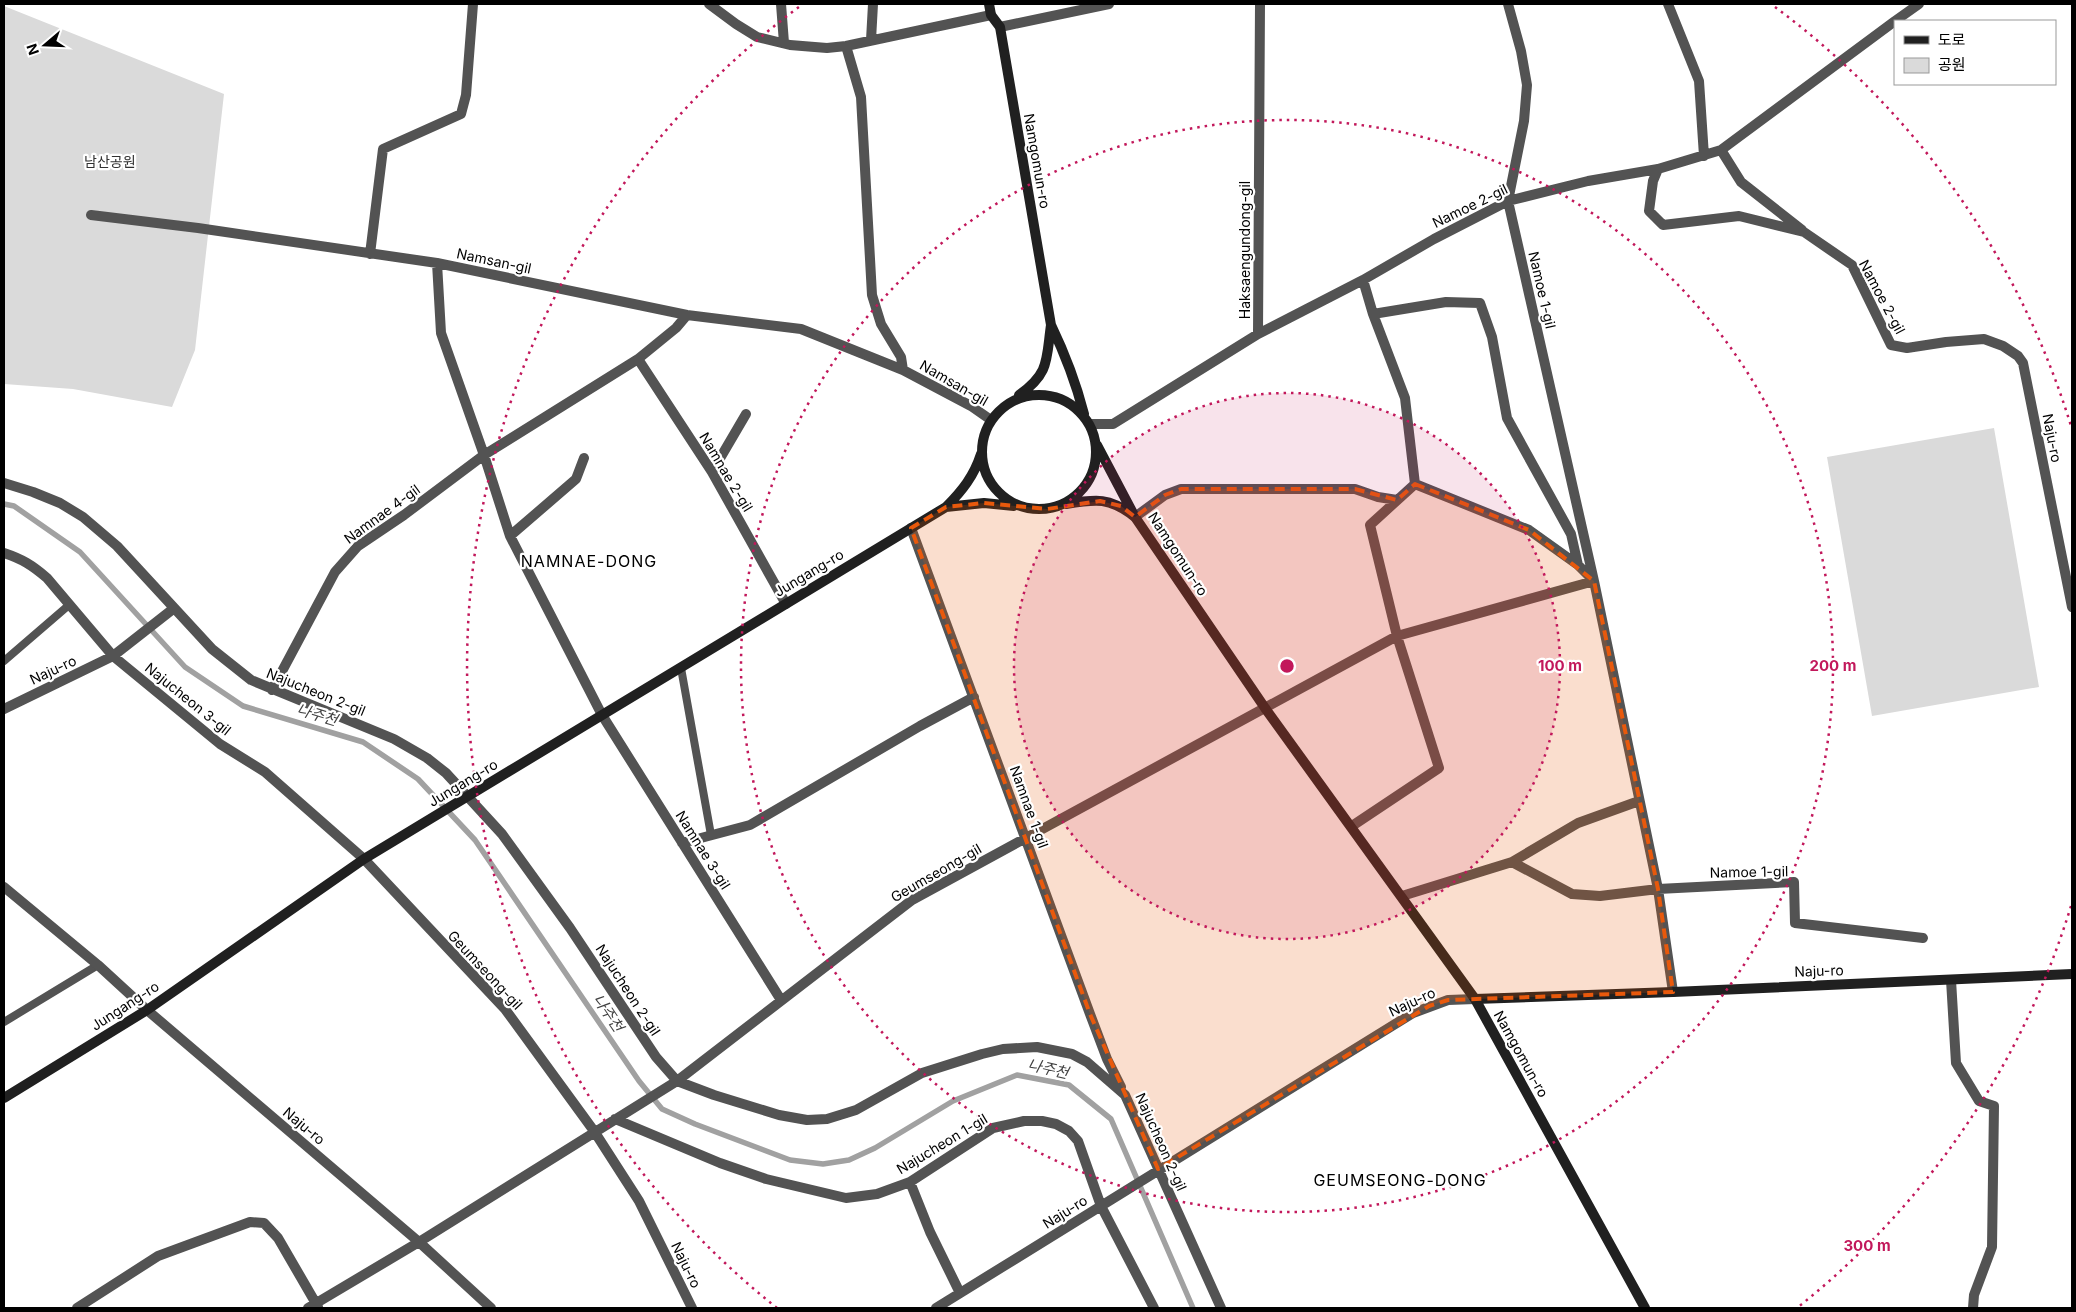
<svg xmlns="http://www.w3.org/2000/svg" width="2076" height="1312" font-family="Inter,'Noto Sans KR',sans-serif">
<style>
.green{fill:#dadada}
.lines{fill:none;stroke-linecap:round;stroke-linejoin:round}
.stream{stroke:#a1a1a1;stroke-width:5.5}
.lane{stroke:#535353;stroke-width:8}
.street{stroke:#535353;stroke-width:10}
.secondary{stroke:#202020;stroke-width:10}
.marked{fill:#e8590c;fill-opacity:0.2;stroke:#e8590c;stroke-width:4;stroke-dasharray:10 6;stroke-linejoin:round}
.ring{fill:none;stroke:#c2185b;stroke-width:2.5;stroke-dasharray:2.5 5}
.labels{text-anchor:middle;stroke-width:4.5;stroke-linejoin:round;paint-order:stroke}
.street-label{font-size:14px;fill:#000;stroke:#fff}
.park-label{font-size:14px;fill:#313131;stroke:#fff}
.water-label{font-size:15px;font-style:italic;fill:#424242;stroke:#fff}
.quarter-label{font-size:16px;letter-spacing:1px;fill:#000;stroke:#fff}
.centre{fill:#c2185b;stroke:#fff;stroke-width:2.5}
.ring-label{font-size:15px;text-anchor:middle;font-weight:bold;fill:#c2185b;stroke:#fff;stroke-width:4.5;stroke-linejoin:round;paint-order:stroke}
</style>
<rect width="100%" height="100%" fill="#fff"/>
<path class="green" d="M4,6l220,88 -29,256 -23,57 -99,-18 -69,-5z
M1994,428l45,259 -167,29 -45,-259z"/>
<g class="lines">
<path class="stream" d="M4,504l10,2 66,46 105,115 58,39 120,36 55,37 57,61 164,241 23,28 33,15 95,36 33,4 26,-4 26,-12 78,-47 64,-26 52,10 42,34 82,189"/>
<path class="lane" d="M4,661l65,-56
M681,668l30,167
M4,1022l94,-57"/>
<path class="street" d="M709,4l27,20 21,13 33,8 37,3 19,-2 145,-31
M781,4l3,39
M1508,4l13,47 6,34 -3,36 -16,80 86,380 64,308 15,103
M1668,4l31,77 5,75
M1895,21l24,-17
M1000,27l109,-23
M871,40l2,-36
M846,46l15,51 11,198 9,29 20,33 2,13
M1721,150l20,32 61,48
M1658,169l-5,12 -4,30 14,14 76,-9 65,16 48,33 39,80 16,3 39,-6 38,-3 19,7 15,10 5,7 49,244
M91,215l107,13 239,35 250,52 114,14 102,41 68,36 20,14
M370,254l13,-105 78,-35 5,-19 7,-91
M437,263l4,70 43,122 26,81 92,179 179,285
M1363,280l10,34 32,84 10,86
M1373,314l73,-12 34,1 12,34 15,81 64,116 7,31
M1258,334l105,-54 71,-41 74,-38 80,-20 70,-12 63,-19 174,-129
M638,359l74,113 74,132
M1090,424h23l145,-90 2,-330
M712,472l34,-58
M4,483l29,9 27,11 23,14 34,29 95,103 39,31 143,59 33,19 19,15 56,61 68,94 86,129 21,24 37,14 65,20 28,5 20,-1 29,-9 66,-37 60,-19 21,-5 34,-2 35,7 15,8 38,33 96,213
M1135,517l30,-22 16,-6h174l23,8 19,3
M911,528l179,486 17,45 14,28
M510,536l66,-57 8,-21
M4,553c18,6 28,12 43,25l66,78 107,88 45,28 99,87 141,150 89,122 45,70 53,107
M272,690l63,-118 23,-26 46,-31 80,-60 154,-96 38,-31 11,-13
M4,709l109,-53 60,-47
M1352,826l87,-58 -42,-132 -27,-111 45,-41
M682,843l68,-18 170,-99 54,-29
M1512,862l60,32 28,2 58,-7 136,-7 1,41 128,15
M4,887l94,78 49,45 272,232 72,66
M1402,896l110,-34 66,-39 61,-22
M1951,980l5,83 23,38 15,5 -2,141 -18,48 -1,13
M615,1119l105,44 46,16 80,19 31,-4 33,-12 83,-54 31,-7h18l14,3 13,7 9,10 23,65 53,102
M910,1182l20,50 30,61
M77,1308l81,-52 92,-34 14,1 14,15 40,69
M308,1308l111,-66 258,-161 235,-181 485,-264 197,-55 -16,-16 -49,-35 -114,-46
M936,1308l477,-295 35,-13 27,-1"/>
<path class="secondary" d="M989,4l2,11 9,12 51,298
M982 452a57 57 0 1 1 114 0a57 57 0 1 1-114 0Z
M1019,395c31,-22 27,-35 32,-70 14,29 25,58 33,89
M981,454c-7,22 -19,37 -35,53l38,-4 30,3
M1066,504c30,-5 44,-7 69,13l-38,-72
M1135,517l130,191 210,291 170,309
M1475,999l198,-7 399,-18
M4,1098l143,-88 217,-151 582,-352"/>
</g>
<path class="marked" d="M1415,484l114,46 65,51 64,308 15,103 -225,8 -19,6 -271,163 -68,-155 -179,-486 35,-21 38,-4 63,6 53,-8 21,5 14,11 30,-22 16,-6h174l42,11z"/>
<circle cx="1287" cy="666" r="273" fill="#c2185b" fill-opacity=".12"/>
<g class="ring">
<circle cx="1287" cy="666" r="273"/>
<circle cx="1287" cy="666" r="546"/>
<path d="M2071 906A820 820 0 0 1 1797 1308M777 1308A820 820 0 0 1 799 7M1775 7A820 820 0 0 1 2071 426"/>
</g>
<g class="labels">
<g class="street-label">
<text transform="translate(1037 161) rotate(80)" y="5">Namgomun-ro</text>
<text transform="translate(1470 206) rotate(-26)" y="5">Namoe 2-gil</text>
<text transform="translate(1245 250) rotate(-90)" y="5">Haksaengundong-gil</text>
<text transform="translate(494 261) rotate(12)" y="5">Namsan-gil</text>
<text transform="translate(1542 290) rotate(77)" y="5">Namoe 1-gil</text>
<text transform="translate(1882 297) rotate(62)" y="5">Namoe 2-gil</text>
<text transform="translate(954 383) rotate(30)" y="5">Namsan-gil</text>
<text transform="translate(2052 438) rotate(79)" y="5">Naju-ro</text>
<text transform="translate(726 472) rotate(59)" y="5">Namnae 2-gil</text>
<text transform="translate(382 514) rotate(-36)" y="5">Namnae 4-gil</text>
<text transform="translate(1178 554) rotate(57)" y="5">Namgomun-ro</text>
<text transform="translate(809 573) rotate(-31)" y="5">Jungang-ro</text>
<text transform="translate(53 670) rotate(-25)" y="5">Naju-ro</text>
<text transform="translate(316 692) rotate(22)" y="5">Najucheon 2-gil</text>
<text transform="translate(188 699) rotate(39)" y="5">Najucheon 3-gil</text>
<text transform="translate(463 783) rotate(-31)" y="5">Jungang-ro</text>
<text transform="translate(1029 807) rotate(70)" y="5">Namnae 1-gil</text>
<text transform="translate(703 850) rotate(58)" y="5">Namnae 3-gil</text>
<text transform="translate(1749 872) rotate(-1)" y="5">Namoe 1-gil</text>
<text transform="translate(936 873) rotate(-30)" y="5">Geumseong-gil</text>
<text transform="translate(485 970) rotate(47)" y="5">Geumseong-gil</text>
<text transform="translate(1819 971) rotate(-2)" y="5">Naju-ro</text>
<text transform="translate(628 990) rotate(57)" y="5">Najucheon 2-gil</text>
<text transform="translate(1412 1002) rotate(-25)" y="5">Naju-ro</text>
<text transform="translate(125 1006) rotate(-33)" y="5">Jungang-ro</text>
<text transform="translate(1521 1054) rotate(61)" y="5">Namgomun-ro</text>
<text transform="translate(304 1126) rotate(40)" y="5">Naju-ro</text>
<text transform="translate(1161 1142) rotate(66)" y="5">Najucheon 2-gil</text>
<text transform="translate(942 1144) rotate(-31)" y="5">Najucheon 1-gil</text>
<text transform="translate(1065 1212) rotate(-32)" y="5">Naju-ro</text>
<text transform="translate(686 1265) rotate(64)" y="5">Naju-ro</text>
</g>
<g class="park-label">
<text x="110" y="167">남산공원</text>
</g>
<g class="water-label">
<text transform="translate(317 715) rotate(17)" y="5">나주천</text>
<text transform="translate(608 1013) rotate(56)" y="5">나주천</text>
<text transform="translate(1048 1069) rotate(13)" y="5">나주천</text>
</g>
<g class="quarter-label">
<text x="589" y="567">NAMNAE-DONG</text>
<text x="1400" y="1186">GEUMSEONG-DONG</text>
</g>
</g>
<circle cx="1287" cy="666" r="8" class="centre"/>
<g class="ring-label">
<text x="1560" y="671">100 m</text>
<text x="1833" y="671">200 m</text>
<text x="1867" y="1251">300 m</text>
</g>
<rect width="2076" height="1312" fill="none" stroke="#000000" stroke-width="10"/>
<rect x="1894" y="20" width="162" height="65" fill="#ffffff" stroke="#999999"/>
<rect x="1904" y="36" width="25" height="8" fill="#202020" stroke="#999999"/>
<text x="1938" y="45" font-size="15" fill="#000000">도로</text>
<rect x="1904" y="58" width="25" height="15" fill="#dadada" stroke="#999999"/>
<text x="1938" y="70" font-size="15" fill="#000000">공원</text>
<g transform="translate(45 45) rotate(251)" stroke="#ffffff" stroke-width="4" paint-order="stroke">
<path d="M0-4L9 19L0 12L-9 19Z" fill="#000000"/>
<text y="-8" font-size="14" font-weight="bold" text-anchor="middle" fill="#000000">N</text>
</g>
</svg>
